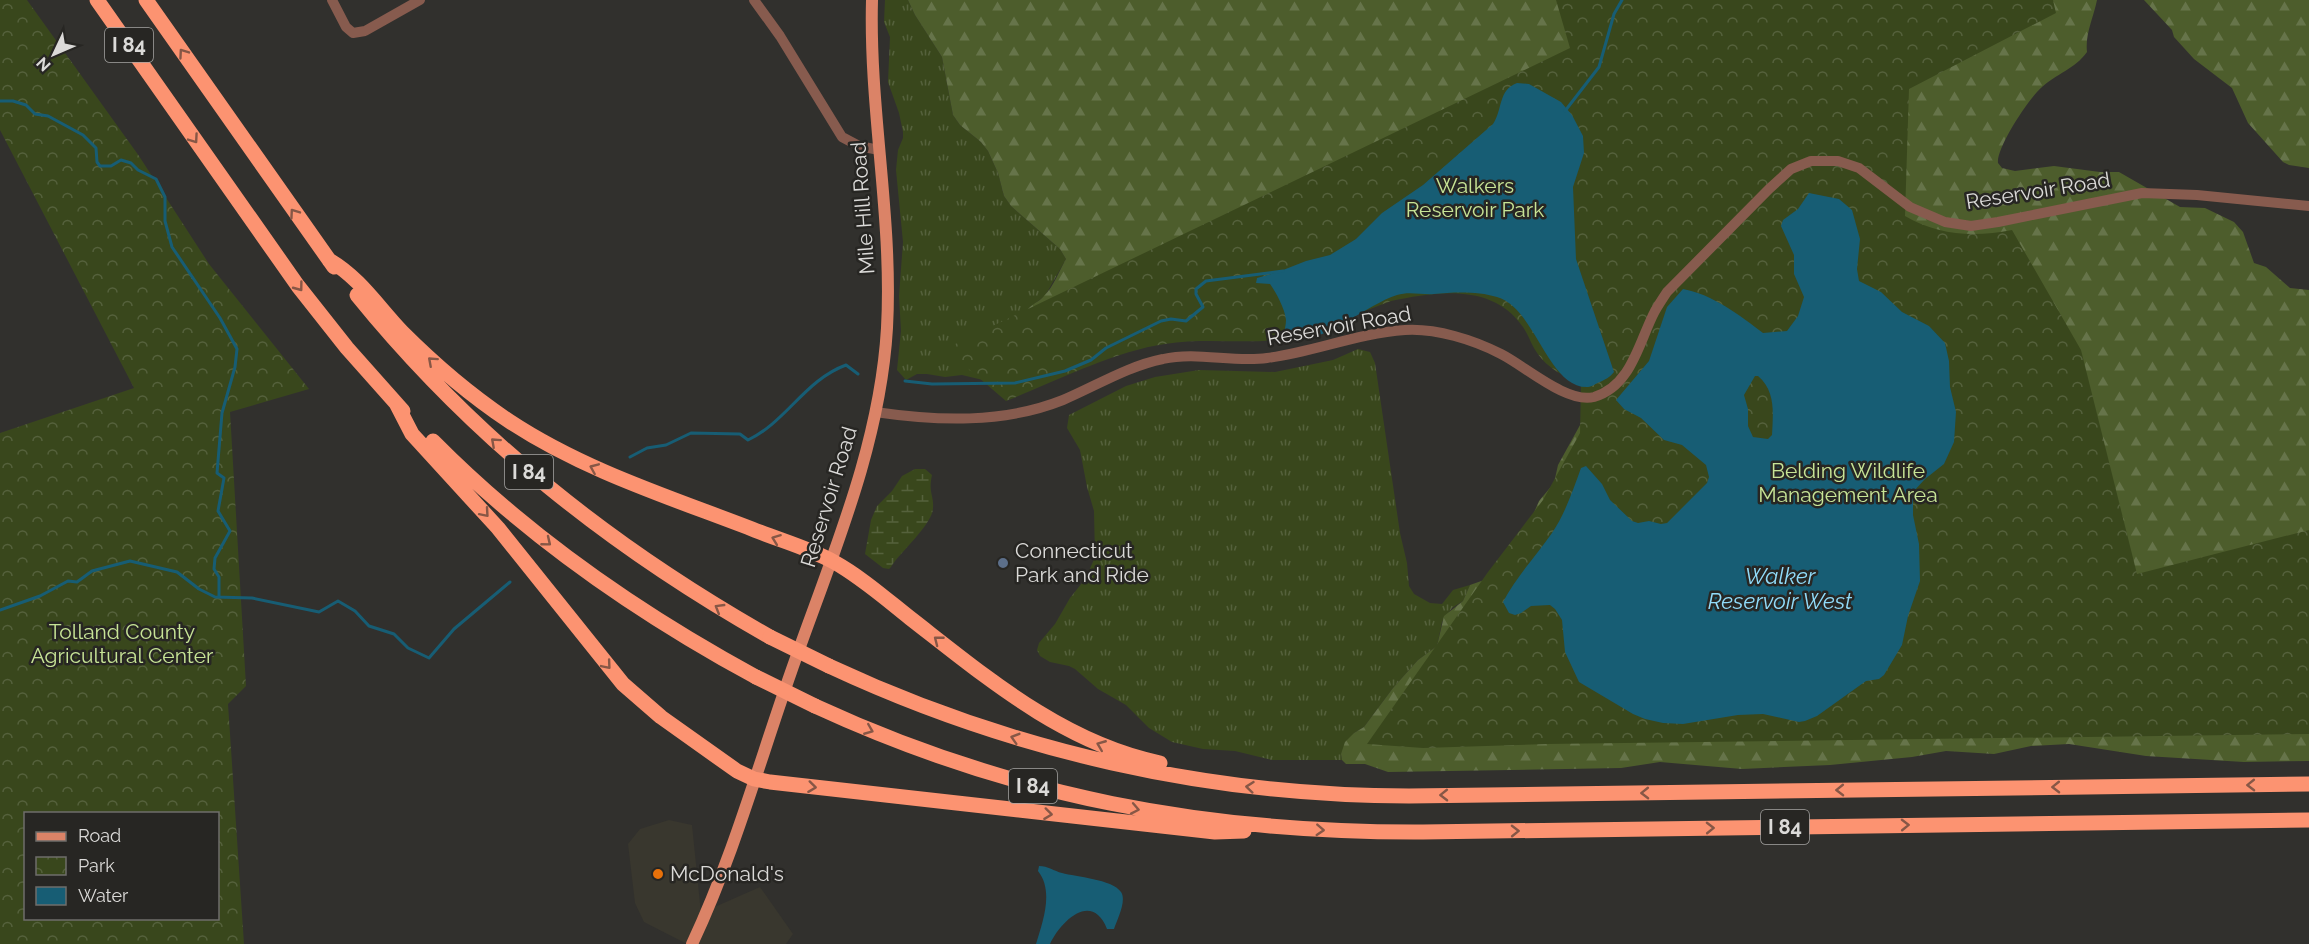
<svg xmlns="http://www.w3.org/2000/svg" width="2309" height="944" font-family="Raleway,sans-serif">
<style>
.built{fill:#39372e}
.grass{fill:url(#grass-tufts)}
.forest{fill:url(#forest-firs)}
.wetland{fill:url(#wetland-marsh)}
.park{fill:url(#park-crowns);fill-rule:evenodd}
.water{fill:#175d74;fill-rule:evenodd}
.lines{fill:none;stroke-linecap:round;stroke-linejoin:round}
.stream{stroke:#175d74;stroke-width:3}
.minor{stroke:#875b4e;stroke-width:10}
.major{stroke:#db8367;stroke-width:12}
.highway{stroke:#fc9371;stroke-width:15}
.highway-bridge{stroke:#fc9371;stroke-width:15}
.oneway{stroke:#875746}
.service-dot{fill:#5c6f8a;stroke:#272623;stroke-width:2}
.food-dot{fill:#e8710a;stroke:#272623;stroke-width:2}
.labels{text-anchor:middle;stroke-width:5;stroke-linejoin:round;paint-order:stroke}
.shield{fill:#272623;stroke:#a5a4a2;stroke-width:1.5}
.shield-label{font-size:20px;font-weight:bold;fill:#dbdad8}
.park-label{font-size:21px;fill:#c7e496;stroke:#272623}
.street-label{font-size:21px;fill:#dbdad8;stroke:#272623}
.poi-label{font-size:21px;fill:#dbdad8;stroke:#272623;text-anchor:start}
.water-label{font-size:22px;font-style:italic;fill:#91dcfa;stroke:#272623}
</style>
<defs>
<pattern id="grass-tufts" width="24" height="20" patternUnits="userSpaceOnUse" patternTransform="scale(1.5)"><rect width="24" height="20" fill="#39471c"/><path d="M3 7l-1-3M5 7V3M7 7l1-3M15 17l-1-3M17 17v-4M19 17l1-3" fill="none" stroke="#55613c"/></pattern>
<pattern id="forest-firs" width="22" height="20" patternUnits="userSpaceOnUse" patternTransform="scale(1.5)"><rect width="22" height="20" fill="#4d5d2c"/><path d="M5 1l3.5 6h-7zM16 11l3.5 6h-7z" fill="#66744a"/></pattern>
<pattern id="wetland-marsh" width="20" height="14" patternUnits="userSpaceOnUse" patternTransform="scale(1.5)"><rect width="20" height="14" fill="#39471c"/><path d="M1 5h8M5 5V1M11 12h8M15 12V8" fill="none" stroke="#55613c"/></pattern>
<pattern id="park-crowns" width="20" height="18" patternUnits="userSpaceOnUse" patternTransform="scale(1.5)"><rect width="20" height="18" fill="#39471c"/><path d="M2 6a3 3 0 1 1 6 0M12 15a3 3 0 1 1 6 0" fill="none" stroke="#55613c"/></pattern>
</defs>
<rect width="100%" height="100%" fill="#31302d"/>
<path class="built" d="M669,820l23,5 9,88 59,-26 33,47 -7,10h-99l-43,-22 -9,-19 -7,-59 12,-15z"/>
<path class="grass" d="M885,0h23l7,15 27,42 11,58 7,10 21,17 7,9 10,22 6,23 7,10 49,43 6,10 -21,37 -15,11 -14,20 -42,45 9,8 -21,-5 -17,2 -18,-3h-10l-11,6 -9,-10 4,-39 -2,-35 4,-54 -7,-72 2,-20 5,-12v-6l-4,-19 -11,-31 2,-45 -6,-15z
M1358,349l12,3 5,11 25,170 7,30 2,23 5,8 16,9 12,1 11,-14 17,-5 -7,16 -11,7 -10,14 -5,24 -19,14 -25,28 -29,39 -10,6 -13,21 1,6h-70l-37,-9 -32,-2 -31,-7 -23,-14 -23,-23 -28,-16 -23,-20 -6,-3 -19,-4 -10,-6 -3,-6 2,-7 16,-19 15,-26 16,-20 9,-21 -1,-46 -7,-24 -7,-37 -13,-22 2,-13 57,-29 29,-9 44,-7 76,2 58,-12z"/>
<path class="forest" d="M908,0h1189c-4,19 -12,34 -10,52 -12,17 -31,22 -45,35 -13,11 -46,61 -44,76l4,5 13,3 39,-5 46,6h19l61,35 25,1 29,14 9,10 11,31 12,4 24,21 19,2v290l-144,57c-40,23 -51,19 -92,3 -13,-5 -22,-9 -36,-6 -3,13 -1,21 2,34 4,19 -3,20 13,37h14l35,-11h65l143,-27v94l-65,1 -98,-6 -77,-12 -38,2 -37,8 -48,-3 -34,6 -82,8 -88,4 -82,-7 -39,6 -233,4 -23,-8h-19l-4,-4 -1,-6 4,-12 9,-9 10,-6 29,-39 25,-28 19,-14 7,-30 19,-15 7,-16 17,-6 21,-19 21,-36 10,-23 15,-18 4,-18 27,-49 31,-16 8,9 16,9 24,22 18,5 20,15 7,11v6l-6,11 -36,35 -18,-2 -11,2 -6,-2 -22,-21 -8,-16 -16,-18 -5,2c-7,22 -16,46 -29,65 -16,23 -36,44 -49,69l2,6 10,7 6,-2 10,-7 19,-1 5,4 7,11 3,32 14,30 66,37 18,4 20,1 55,-9 25,-1 36,8 6,-1 12,-5 49,-35 13,-2 5,-4 18,-30 6,-29 12,-35 -1,-37 -6,-29v-23l12,-13 19,-15 10,-22 2,-30 -6,-25 -1,-26 -4,-18 -16,-17 -27,-14 -21,-20 -22,-11 -2,-12 3,-30 -8,-29 -13,-11 -30,-6 -11,16 -15,11 -2,6 13,29v19l10,23 -6,19 -11,15 -24,2 -14,-11 -42,-25 -37,-13 -24,19 -5,24 -8,18 -18,24 -11,-33 -13,-29 -15,-48 -3,-72 11,-34 -1,-17 -11,-21 -11,-13 -32,-18 -12,-1 -10,6 -4,5 -4,19 -6,11 -70,61 -41,28 -26,26 -26,16 -24,6 -28,11 -21,6 -30,-7h-25l-18,3 -11,6 -74,12 -11,6 -20,22 -21,14 -21,28 -18,4 -19,16c-8,-2 -12,-9 -20,-12 -2,-21 26,-27 39,-36 10,-7 14,-17 21,-26 5,-5 11,-7 15,-12 10,-10 15,-25 22,-37l-6,-10 -49,-43 -7,-10 -6,-23 -10,-22 -7,-9 -21,-17 -7,-10 -11,-58 -27,-42z
M2144,0h165v168l-20,-3 -6,-3 -35,-39 -16,-35 -38,-29 -20,-22 -2,-7z"/>
<path class="wetland" d="M915,469h10l7,6c-4,18 2,20 1,33 0,16 -33,44 -42,59l-2,2 -6,-1 -18,-14 6,-34 6,-14 15,-15 10,-15z"/>
<path class="park" d="M0,0h27l112,156 70,108 100,125 -79,23 16,274 -18,18 16,240h-244v-511l134,-45 -134,-258zM26,814h192v104h-192z
M1556,0h497l3,13 -147,76 -4,127c34,20 70,21 107,14l69,120 56,224 172,-44v204l-762,10 -124,4 -56,-4 121,-172 55,-72 37,-67 1,-50c-19,-7 -36,-16 -47,-35 -4,-7 -6,-14 -11,-21 -30,-44 -86,-36 -132,-26l-94,36c-44,9 -88,0 -132,7 -50,7 -111,38 -159,57l-42,-36 -15,-18 621,-299z"/>
<path class="water" d="M1517,83l12,1 32,18 11,13 11,21 1,17 -11,34 3,72 38,113c-5,6 -8,7 -14,10 -4,1 -8,5 -12,5 -40,2 -53,-80 -91,-90 -19,-6 -44,-5 -63,-3 -12,1 -25,-3 -37,1 -32,10 -78,53 -112,45 -2,-8 1,-13 1,-20 -1,-11 -10,-28 -16,-36l-14,-1 1,-5 21,-6 28,-11 24,-6 26,-16 26,-26 41,-28 70,-61c10,-15 5,-34 24,-41z
M1809,193l30,6 13,11 8,29 -3,30 2,12 22,11 21,20 27,14 16,17 4,18 1,26 6,25 -2,30 -10,22 -19,15 -12,13v23l6,29 1,37 -12,35 -6,29 -18,30 -5,4 -13,2 -49,35 -12,5 -6,1 -36,-8 -25,1 -55,9 -20,-1 -18,-4 -12,-5 -54,-32 -14,-30 -3,-32 -7,-11 -5,-4 -19,1 -10,7 -6,2 -6,-2 -6,-11c13,-25 33,-46 49,-69 13,-19 21,-43 29,-65l5,-2 16,18 8,16 22,21 6,2 11,-2 12,3 6,-1 40,-40 2,-6 -3,-12 -24,-20 -18,-5 -23,-22 -17,-9 -8,-9 33,-39 18,-54 16,-18c29,5 58,27 80,44l24,-2 11,-15 6,-19 -10,-23v-19l-13,-29 2,-6 15,-11zM1755,376h3c18,15 15,38 14,59l-4,4 -15,-2 -5,-11v-17l-4,-14z
M1039,866c9,0 15,5 23,7 14,4 50,6 59,19 6,9 -4,28 -7,37h-7c-15,-38 -46,-8 -57,15h-14c7,-23 18,-53 2,-73z"/>
<g class="lines">
<path class="stream" d="M0,101h13l13,4 9,9 13,2 35,19 13,13 1,14 3,4h11l10,-6 10,3 7,7 18,9 9,18v24l7,26 48,71 17,31 -2,18 -13,46 -5,60 7,5 -6,33 12,20 -15,27 -1,11 5,8v20
M1565,111l34,-44 15,-53 8,-14
M905,381l27,3 83,-1 50,-12 26,-11 15,-12 55,-27 10,-2 15,2 17,-14 -7,-13v-5l10,-8 77,-10
M630,457l17,-9 19,-3 25,-12 49,1 8,6c38,-18 57,-60 98,-75l12,9
M0,610l40,-14 28,-15 9,1 15,-11 38,-10 47,11 22,17 16,8 37,1 67,14 19,-11 17,10 14,15 25,8 14,14 21,10 25,-29 56,-47"/>
<path class="minor" d="M332,0l14,27 7,6 12,-2 55,-31
M754,0l26,36 62,101 17,9 20,4
M875,412c62,9 128,12 188,-12 33,-14 65,-34 100,-41 34,-8 70,4 104,-1 47,-6 91,-25 138,-28 31,-2 69,10 96,24 24,12 66,50 93,43 38,-11 45,-56 61,-86 4,-7 8,-13 12,-19l102,-103 22,-20 20,-8h27l21,7 51,39 35,15 26,4 27,-4 144,-29 55,2 112,11"/>
<path class="major" d="M692,944c41,-87 67,-181 99,-272 39,-112 89,-224 96,-344 6,-110 -18,-218 -15,-328"/>
<path class="highway" d="M97,0l201,286 49,62 56,63
M146,0l188,267
M329,260c31,18 49,47 73,72 33,33 68,63 107,89 74,49 160,76 243,108 27,11 57,19 82,33 27,15 52,37 76,56 76,59 153,125 250,145
M357,295c116,143 254,252 413,342
M396,403l16,31 86,94 125,156 38,33 76,54 17,8 16,3 445,50 29,-1
M433,441c95,96 205,172 323,236
M829,666c182,85 379,130 580,130l900,-12
M815,706c197,91 392,127 608,126l886,-12"/>
<path class="highway-bridge" d="M770,637l59,29
M756,677l59,29"/>
</g>
<defs><path id="oneway-chevron" d="M-2-3.5L2.5 0L-2 3.5" fill="none" stroke-width="1.6" stroke-linecap="round" stroke-linejoin="round" transform="scale(1.5)"/></defs>
<g class="oneway">
<use href="#oneway-chevron" transform="translate(183 53) rotate(-125)"/>
<use href="#oneway-chevron" transform="translate(194 139) rotate(55)"/>
<use href="#oneway-chevron" transform="translate(294 213) rotate(-125)"/>
<use href="#oneway-chevron" transform="translate(299 287) rotate(53)"/>
<use href="#oneway-chevron" transform="translate(432 361) rotate(-138)"/>
<use href="#oneway-chevron" transform="translate(495 442) rotate(-138)"/>
<use href="#oneway-chevron" transform="translate(594 468) rotate(-157)"/>
<use href="#oneway-chevron" transform="translate(485 513) rotate(49)"/>
<use href="#oneway-chevron" transform="translate(776 539) rotate(-159)"/>
<use href="#oneway-chevron" transform="translate(547 542) rotate(39)"/>
<use href="#oneway-chevron" transform="translate(719 608) rotate(-149)"/>
<use href="#oneway-chevron" transform="translate(938 640) rotate(-142)"/>
<use href="#oneway-chevron" transform="translate(607 665) rotate(50)"/>
<use href="#oneway-chevron" transform="translate(869 730) rotate(22)"/>
<use href="#oneway-chevron" transform="translate(1015 738) rotate(-163)"/>
<use href="#oneway-chevron" transform="translate(1101 745) rotate(-158)"/>
<use href="#oneway-chevron" transform="translate(2251 785) rotate(179)"/>
<use href="#oneway-chevron" transform="translate(812 787) rotate(7)"/>
<use href="#oneway-chevron" transform="translate(1250 787) rotate(-174)"/>
<use href="#oneway-chevron" transform="translate(2056 787) rotate(179)"/>
<use href="#oneway-chevron" transform="translate(1840 790) rotate(179)"/>
<use href="#oneway-chevron" transform="translate(1645 793) rotate(179)"/>
<use href="#oneway-chevron" transform="translate(1444 795) rotate(179)"/>
<use href="#oneway-chevron" transform="translate(1135 809) rotate(11)"/>
<use href="#oneway-chevron" transform="translate(1048 814) rotate(7)"/>
<use href="#oneway-chevron" transform="translate(1905 825) rotate(-1)"/>
<use href="#oneway-chevron" transform="translate(1710 828) rotate(-1)"/>
<use href="#oneway-chevron" transform="translate(1320 830) rotate(3)"/>
<use href="#oneway-chevron" transform="translate(1515 831) rotate(-1)"/>
</g>
<circle class="service-dot" cx="1003" cy="563" r="6"/>
<circle class="food-dot" cx="658" cy="874" r="6"/>
<g class="labels">
<g class="shield">
<rect x="105" y="28" width="48" height="34" rx="4.5"/>
<rect x="505" y="455" width="48" height="34" rx="4.5"/>
<rect x="1009" y="769" width="48" height="34" rx="4.5"/>
<rect x="1761" y="810" width="48" height="34" rx="4.5"/>
</g>
<g class="shield-label">
<text x="129" y="52">I 84</text>
<text x="529" y="479">I 84</text>
<text x="1033" y="793">I 84</text>
<text x="1785" y="834">I 84</text>
</g>
<g class="park-label">
<text x="1475" y="193">Walkers<tspan x="1475" dy="24">Reservoir Park</tspan></text>
<text x="1848" y="478">Belding Wildlife<tspan x="1848" dy="24">Management Area</tspan></text>
<text x="122" y="639">Tolland County<tspan x="122" dy="24">Agricultural Center</tspan></text>
</g>
<g class="street-label">
<text transform="translate(2038 191) rotate(-9)" y="7">Reservoir Road</text>
<text transform="translate(863 208) rotate(-94)" y="7">Mile Hill Road</text>
<text transform="translate(1339 326) rotate(-10)" y="7">Reservoir Road</text>
<text transform="translate(829 497) rotate(-73)" y="7">Reservoir Road</text>
</g>
<g class="poi-label">
<text x="1015" y="558">Connecticut<tspan x="1015" dy="24">Park and Ride</tspan></text>
<text x="670" y="881">McDonald's</text>
</g>
<g class="water-label">
<text x="1780" y="584">Walker<tspan x="1780" dy="25">Reservoir West</tspan></text>
</g>
</g>
<rect x="24" y="812" width="195" height="108" fill="#272623" stroke="#6f6e6b" stroke-width="1.5"/>
<rect x="36" y="832" width="30" height="9" fill="#db8367" stroke="#6f6e6b" stroke-width="1.5"/>
<text x="78" y="842" font-size="18" fill="#dbdad8">Road</text>
<rect x="36" y="857" width="30" height="18" fill="url(#park-crowns)" stroke="#6f6e6b" stroke-width="1.5"/>
<text x="78" y="872" font-size="18" fill="#dbdad8">Park</text>
<rect x="36" y="887" width="30" height="18" fill="#175d74" stroke="#6f6e6b" stroke-width="1.5"/>
<text x="78" y="902" font-size="18" fill="#dbdad8">Water</text>
<g transform="translate(54 54) rotate(226)" stroke="#272623" stroke-width="4.5" paint-order="stroke">
<path d="M0-4.5L10 22L0 15L-10 22Z" fill="#dbdad8"/>
<text y="-9" font-size="16" font-weight="bold" text-anchor="middle" fill="#dbdad8">N</text>
</g>
</svg>
